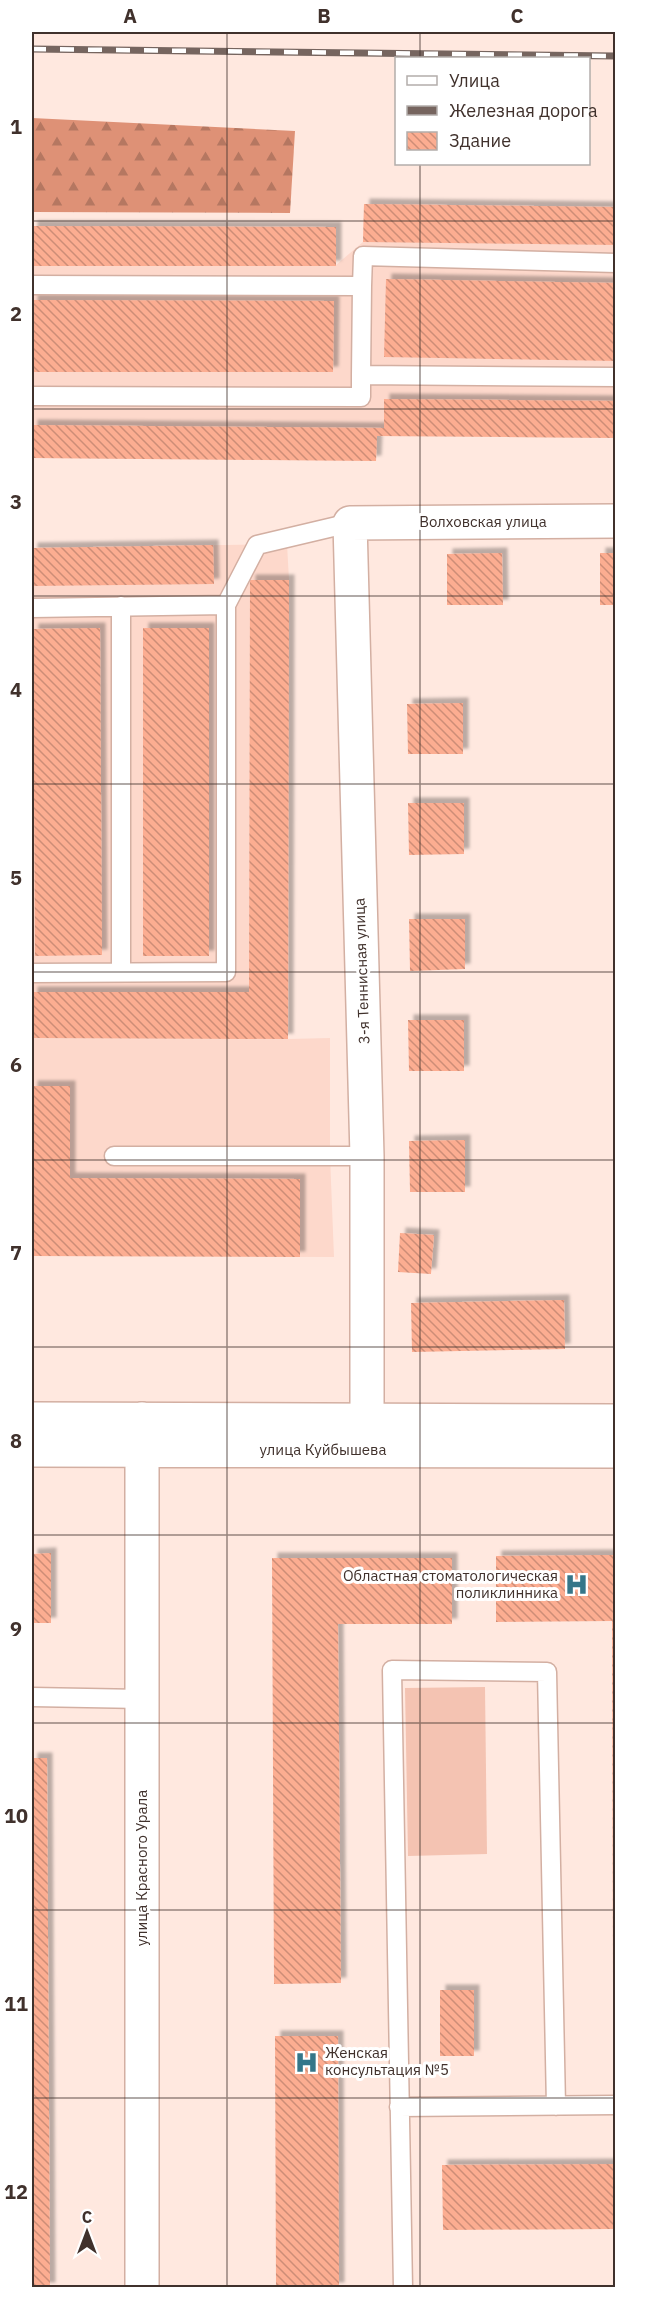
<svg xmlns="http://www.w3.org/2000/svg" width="647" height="2319" font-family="'IBM Plex Sans',sans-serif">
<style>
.built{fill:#fdd8cb}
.forest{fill:url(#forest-firs)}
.garden{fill:#f4c3b2}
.building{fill:url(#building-back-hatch);filter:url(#shadow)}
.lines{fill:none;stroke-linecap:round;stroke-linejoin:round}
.lane-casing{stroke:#d3afa2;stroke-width:21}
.street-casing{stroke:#d3afa2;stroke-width:36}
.secondary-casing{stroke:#d3afa2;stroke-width:36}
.lane{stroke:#fff;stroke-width:18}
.street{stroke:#fff;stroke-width:33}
.secondary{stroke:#fff;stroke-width:33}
.rail-casing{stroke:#76655f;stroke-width:7}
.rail{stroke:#fff;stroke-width:4.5;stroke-dasharray:14;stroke-linecap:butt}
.grid{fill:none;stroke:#40312c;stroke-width:1.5;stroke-opacity:0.55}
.labels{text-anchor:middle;stroke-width:6;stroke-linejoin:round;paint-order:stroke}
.street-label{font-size:15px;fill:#40312c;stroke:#fff}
.poi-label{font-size:15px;fill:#40312c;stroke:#fff;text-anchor:end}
.neatline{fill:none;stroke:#40312c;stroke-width:2}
.grid-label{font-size:20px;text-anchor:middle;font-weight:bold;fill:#40312c}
</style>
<defs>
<pattern id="forest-firs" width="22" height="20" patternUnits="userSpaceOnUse" patternTransform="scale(1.5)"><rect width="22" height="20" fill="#de9176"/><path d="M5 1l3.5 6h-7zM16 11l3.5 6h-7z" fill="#b57761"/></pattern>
<pattern id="building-back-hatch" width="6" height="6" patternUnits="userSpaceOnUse" patternTransform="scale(1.5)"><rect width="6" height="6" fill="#fcad91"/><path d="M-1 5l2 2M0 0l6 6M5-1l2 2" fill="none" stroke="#cd8d77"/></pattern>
<filter id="shadow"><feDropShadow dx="5.5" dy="-5.5" stdDeviation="1.5" flood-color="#0004"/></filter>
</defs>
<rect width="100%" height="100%" fill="#ffe8df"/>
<path class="built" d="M364,204l251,3v231l-238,-2 -1,25 -344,-3v-232l304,1v38l27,-23z
M287,544l2,36 -1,459 42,-1v118l4,101 -302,-1v-708z"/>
<path class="forest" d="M32,118l263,13 -5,82 -258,-1z"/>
<path class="garden" d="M485,1687l2,167 -79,2 -3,-168z"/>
<path class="building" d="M364,204l252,3v38l-253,-3z
M32,226l304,1v39h-304z
M386,279l230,4v78l-232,-4z
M32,300l302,1 -1,71h-301z
M384,399l232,2v37l-239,-2 -1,25 -344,-3v-33l352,3z
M213,545l1,39 -182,2v-38z
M502,553l1,52h-56v-51z
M600,553h16v52h-16z
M250,580h39l-1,459 -256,-1v-46h217z
M100,628l2,327 -67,1 -2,-327z
M143,628h66v328h-66z
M463,703v51h-55l-1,-50z
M408,803h56v51l-55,1z
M409,919h56v50l-55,2z
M408,1020h56v51h-55z
M32,1086h38v92l230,1v78l-268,-1z
M465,1140v52h-55l-1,-51z
M400,1233l34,2 -3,39 -33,-2z
M564,1300l1,49 -153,3 -1,-49z
M51,1553v70h-19v-69z
M598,1555h18v431h-3l-1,-365 -116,1v-66z
M272,1558h180v66h-114l3,359 -67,1z
M32,1758h15l3,530h-18z
M440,1990h34v66h-34z
M275,2036h63l1,252h-63z
M616,2164v65l-173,1 -1,-65z"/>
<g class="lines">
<defs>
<path id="lane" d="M32,285l330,1 1,-30 253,7
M361,375l1,-89
M32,396l329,1v-22l255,2
M121,606v366
M32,608l194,-3 31,-60 93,-22
M32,973l194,-1v-367
M114,1156h253
M32,1697l110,2
M399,2107l217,-2
M403,2288l-11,-618 155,2 9,434"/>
<path id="street" d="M367,1420v-264l-17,-633 266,-2"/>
<path id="secondary" d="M32,1419l584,2
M32,1450l584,1
M142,2288v-869"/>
</defs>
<use href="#lane" class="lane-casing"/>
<use href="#street" class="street-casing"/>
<use href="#secondary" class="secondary-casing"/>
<use href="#lane" class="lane"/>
<use href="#street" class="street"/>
<use href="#secondary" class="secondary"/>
<defs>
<path id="rail" d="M32,49l584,7"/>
</defs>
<use href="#rail" class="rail-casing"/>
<use href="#rail" class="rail"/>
</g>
<path class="grid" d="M227,32v2256M420,32v26M420,164v2124M32,221h584M32,409h584M32,596h584M32,784h584M32,972h584M32,1160h584M32,1347h584M32,1535h584M32,1723h584M32,1910h584M32,2098h584"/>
<defs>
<symbol id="hospital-bare" viewBox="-9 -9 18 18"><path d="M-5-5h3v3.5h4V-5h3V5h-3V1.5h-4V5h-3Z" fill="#357689" stroke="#fff" stroke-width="2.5" paint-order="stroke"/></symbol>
</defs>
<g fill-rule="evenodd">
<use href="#hospital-bare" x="560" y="1568" width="33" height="33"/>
<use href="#hospital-bare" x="290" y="2046" width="33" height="33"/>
</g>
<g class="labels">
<g class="street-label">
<text x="483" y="527">Волховская улица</text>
<text transform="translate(362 971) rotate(-92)" y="5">3-я Теннисная улица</text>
<text x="323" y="1455">улица Куйбышева</text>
<text transform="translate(142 1868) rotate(-90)" y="5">улица Красного Урала</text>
</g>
<g class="poi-label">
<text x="558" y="1581">Областная стоматологическая<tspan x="558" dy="17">поликлинника</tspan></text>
<text x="325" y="2058" text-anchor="start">Женская<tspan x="325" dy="17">консультация №5</tspan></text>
</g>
</g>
<rect width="647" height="2319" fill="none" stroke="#ffffff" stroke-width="66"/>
<rect x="395" y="57" width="195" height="108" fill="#ffffff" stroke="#b3adab" stroke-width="1.5"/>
<rect x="407" y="76" width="30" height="9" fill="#ffffff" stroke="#b3adab" stroke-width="1.5"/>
<text x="449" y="87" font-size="18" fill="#40312c">Улица</text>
<rect x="407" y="106" width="30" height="9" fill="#76655f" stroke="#b3adab" stroke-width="1.5"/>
<text x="449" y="117" font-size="18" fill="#40312c">Железная дорога</text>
<rect x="407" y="132" width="30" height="18" fill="url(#building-back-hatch)" stroke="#b3adab" stroke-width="1.5"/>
<text x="449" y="147" font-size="18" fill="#40312c">Здание</text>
<g transform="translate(87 2232)" stroke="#ffffff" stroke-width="4.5" paint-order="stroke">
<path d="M0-4.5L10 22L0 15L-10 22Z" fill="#40312c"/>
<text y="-9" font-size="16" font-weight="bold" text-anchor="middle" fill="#40312c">С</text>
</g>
<rect x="33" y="33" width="581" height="2253" class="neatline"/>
<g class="grid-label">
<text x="130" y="23">A</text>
<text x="324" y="23">B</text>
<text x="517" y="23">C</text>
<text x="16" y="134">1</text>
<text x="16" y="321">2</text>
<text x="16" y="509">3</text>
<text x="16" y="697">4</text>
<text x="16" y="885">5</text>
<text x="16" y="1072">6</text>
<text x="16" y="1260">7</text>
<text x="16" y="1448">8</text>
<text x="16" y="1636">9</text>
<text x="16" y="1823">10</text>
<text x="16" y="2011">11</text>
<text x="16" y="2199">12</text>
</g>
</svg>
